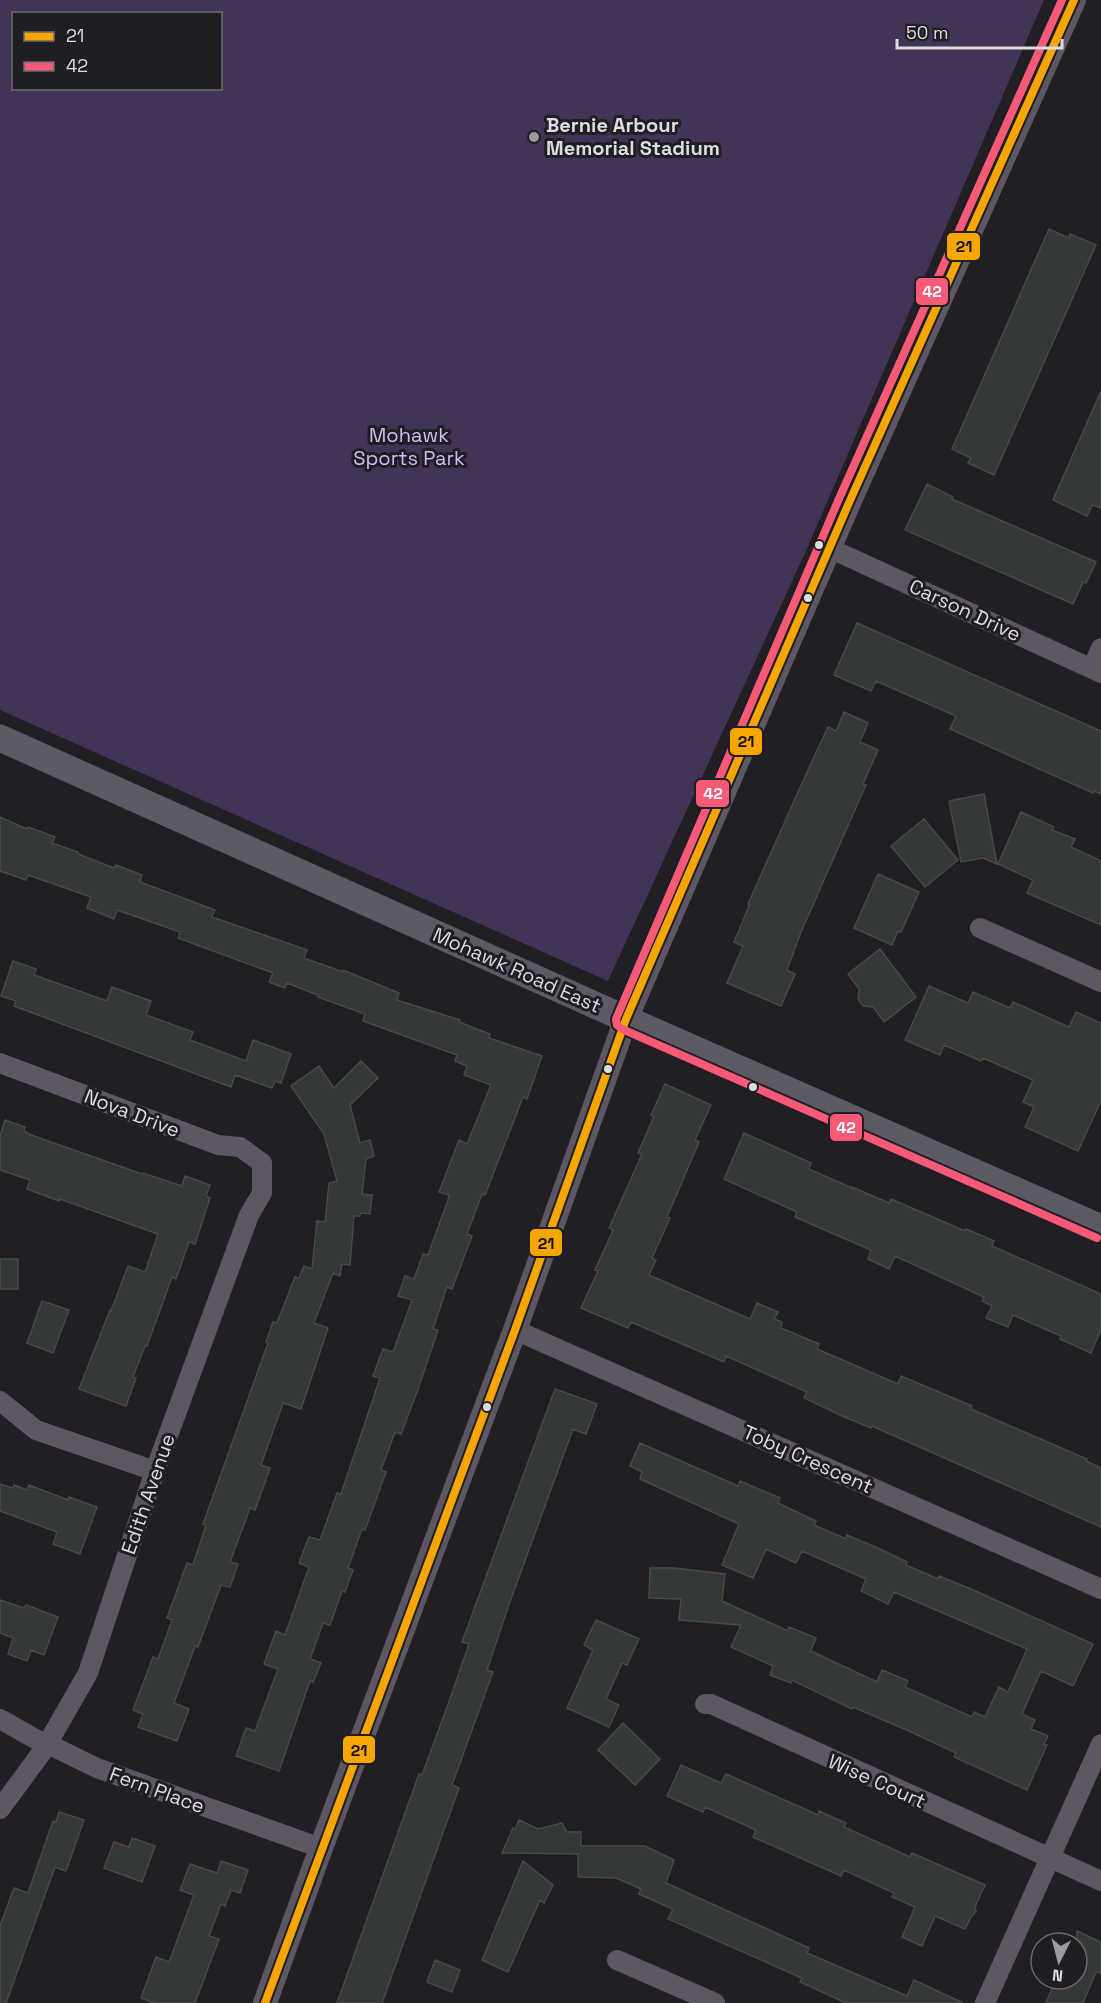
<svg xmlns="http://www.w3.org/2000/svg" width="1101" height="2003" font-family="'Space Grotesk',sans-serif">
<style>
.green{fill:#413457;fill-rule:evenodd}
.building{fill:#333934;stroke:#49494a;stroke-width:1.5}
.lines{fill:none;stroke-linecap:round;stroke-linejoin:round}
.minor{stroke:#5c5762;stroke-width:20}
.tertiary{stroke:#5c5762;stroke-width:24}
.secondary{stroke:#5e5a65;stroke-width:27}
.bus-1-casing{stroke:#201e24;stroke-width:12}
.bus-2-casing{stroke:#201e24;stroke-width:12}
.bus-1{stroke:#f7a600;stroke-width:8}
.bus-2{stroke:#f75a77;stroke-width:8}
.poi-dot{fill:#9b9a9d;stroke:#201e24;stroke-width:2}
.bus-dot{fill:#dddcdf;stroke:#201e24;stroke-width:2}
.labels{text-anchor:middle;stroke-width:6;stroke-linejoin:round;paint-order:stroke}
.poi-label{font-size:20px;font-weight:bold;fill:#dddcdf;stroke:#201e24;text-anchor:start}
.park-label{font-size:20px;fill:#d1bdf6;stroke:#201e24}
.street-label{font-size:20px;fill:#dddcdf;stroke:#201e24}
.line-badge{stroke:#201e24;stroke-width:2}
.badge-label{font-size:16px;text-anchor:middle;font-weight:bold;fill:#fff}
.pale-badge-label{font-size:16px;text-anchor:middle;font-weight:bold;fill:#111}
</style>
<rect width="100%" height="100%" fill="#211f23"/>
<path class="green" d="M0,0h1044l-238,551 -198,430 -608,-271zM14,14h206v74h-206z"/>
<path class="building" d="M1049,229l20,9 1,-4 26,11 -102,230 -26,-12 3,-5 -19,-9z
M1101,391v117l-9,-3 -5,11 -34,-16z
M927,484l26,13 -1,2 144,63 -10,21 -3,-1 -10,22 -168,-74z
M857,623l244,108v63l-7,-3 -1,2 -143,-64 6,-13 -80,-35 -5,10 -37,-16z
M844,712l24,11 -8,19 18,8 -15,34 3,1 -65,147 -14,38 8,4 -14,32 -54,-23 16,-37 -9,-4 16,-38h-2l64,-143 16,-34 8,4z
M984,794l13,70 -14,-6 -22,4 -12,-61z
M1021,812l33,15 -2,3 23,9 -4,8 30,14v64l-74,-32 6,-13 -35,-16z
M0,817l27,12 1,-2 27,10 -3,6 26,9v2l36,14 2,-3 26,10 -2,7 75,28 -3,7 95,33 -3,8 39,14v-2l56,23 -2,7 63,20 -1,2 31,12 -1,4 53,18 -15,43 -4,-2 -38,98 -3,-1 -15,40 5,2 -20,53 -5,-2 -14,42 5,1 -21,62 -16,42 -6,-2 -14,38 5,2 -21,58 -3,-1 -14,39 5,2 -8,22 -3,-1 -12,34 -7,-2 -13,36 11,4 -8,19 -3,-1 -31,90 -43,-15 10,-28 9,3 23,-62 -14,-5 12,-33 9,4 24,-68 -10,-4 10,-26 11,3 17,-47 4,1 39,-116 -7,-2 10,-27 10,3 19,-52 -14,-4 7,-20 9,3 9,-25 5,1 20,-55 1,-5 -10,-3 20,-52 8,4 24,-59 -27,-10 3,-9 -12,-5 2,-6 -94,-34 2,-7 -47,-17v-2l-31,-12 -2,5 -16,-6 4,-9 -95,-35 2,-6 -63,-22 -3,9 -27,-11 4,-11 -63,-22 -2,5 -26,-9z
M924,819l34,41 -33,27 -34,-41z
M878,874l41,18 -18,40 -3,-1 -6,14 -38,-17z
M880,949l36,48 -32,25 -11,-15 -10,-1 -5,-7 1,-10 -11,-15z
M13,961l23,8 -2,6 73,26 5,-14 39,14 -5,14 47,17 -3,8 56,21 7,-21 38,14 -10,29 -6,-2 -3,7 -37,-13 -4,12 -217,-81 2,-5 -15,-5z
M929,986l39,17 5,-11 37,16 3,-6 56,25 7,-15 25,11v78l-23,50 -53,-24 9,-20 -11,-5 10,-22 -50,-22 -2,3 -37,-16 -4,10 -35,-15z
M361,1061l17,17 -28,27 10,38 10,-3 4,16 -8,3 -4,35 10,1 -2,19 -9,-1 -1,3h-6l-4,49 -8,-1 -2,12 -7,-3 -19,50 14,5 -27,81 -18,-6 -22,62 9,3 -15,42 -5,-2 -20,54 8,2 -8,23 -9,-2 -23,62 -3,-1 -21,57 15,6 -12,32 -39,-14 5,-13 -10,-4 20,-53 5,2 14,-39 -5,-2 20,-55 6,2 13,-40 -3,-1 65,-181 -2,-1 7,-20 4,1 18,-46 4,1 5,-12 8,3 5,-48 8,1 4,-39 8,-2 -13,-47 -33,-48 28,-20 15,22z
M665,1084l46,21 -16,35 4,2 -32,75 3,1 -18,40 4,2 -7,15 101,44 7,-16 21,9 -4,7 8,3 -1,6 38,16 -2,5 81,35 3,-8 71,30 -1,3 116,50 -1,2 15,7v59l-229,-101 -1,2 -31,-13 -36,-17 3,-6 -81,-36 -2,6 -93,-40 -3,6 -47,-20 17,-37 -3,-1 18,-40 -4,-2 33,-74 -4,-1 16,-37 -3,-1z
M5,1120l20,7 -1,4 7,4 111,39 1,-1 39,13 3,-10 25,9 -4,11 4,2 -15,46 -6,-2 -13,37 -4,-2 -25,69h-2l-12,31 3,1 -10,28 -47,-17 31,-79 1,1 17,-45 17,6 13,-38 -98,-35 -1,2 -32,-12 3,-9 -30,-10v-34z
M744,1133l67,30 -2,6 43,19v-1l37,16 2,-4 74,32 1,-2 28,12 -2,5 109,48v35l-10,24 -31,-14 1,-3 -48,-21 -5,12 -22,-9 6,-12 -10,-5 2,-4 -89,-41 -6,13 -21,-10 3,-9 -76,-33 2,-5 -73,-33z
M0,1259h18v30h-18z
M42,1301l27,9 -16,43 -26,-10z
M555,1389l42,15 -11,30 -13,-5 -66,181 -20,60 6,2 -41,113 7,3 -77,215h-45l82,-229 3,1 28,-76 19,-55 -7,-2z
M640,1443l98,43 2,-5 40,17 -2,5 38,18 -2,4 32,14 1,-4 33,14 27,13 -1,3 32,14 1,-3 32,13 122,55 -20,42 -32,-15 -19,43 13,6 -4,9 17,7 -4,8 3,1 -20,45 -73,-33 2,-4 -47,-22 -56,-24 -1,2 -60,-29 -1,3 -21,-8 3,-9 -42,-19 10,-22 -62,-5 2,-21 -32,-1 1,-30h24l51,6 -3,27 66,30 1,-4 27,11 -5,13 66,31 5,-12 26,11 -3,6 67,30 2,-5 11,5 14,-30 9,5 19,-43 -133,-57 -6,12 -27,-13 5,-12 -64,-28 -6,12 -30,-14 -13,29 -31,-13 17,-41 -99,-45 2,-7 -12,-6z
M0,1484l13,4 1,-3 13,5 2,-5 39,15 1,-3 28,10 -17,47 -27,-10 4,-12 -57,-21z
M0,1600l24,8 2,-3 32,12 -14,38 -13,-5 -4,11 -19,-7 5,-16 -13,-5z
M596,1620l43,19 -12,26 -5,-2 -16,36 13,6 -10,22 -42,-19 26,-58 -9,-5z
M623,1723l37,36 -25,26 -37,-35z
M681,1765l40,18 5,-9 92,41 1,-4 27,12 -2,4 66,30 2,-4 73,32 -10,22 1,4 -5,6 -6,12 -30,-13 -13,30 -20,-9 13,-30 -23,-10 2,-4 -50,-23 -3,6 -88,-39 3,-7 -51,-23 -2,5 -36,-16z
M59,1812l25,8 -18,51 -11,-4 -49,136h-6v-77l14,-38 14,5 25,-72 3,1z
M519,1820l19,9 24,-6 5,9h14v14h64l29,14 -8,23 143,65 -2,5 100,43 7,-16 49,23h-117l-46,-21 2,-4 -134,-59 5,-10 -34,-15 2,-5 -25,-11 -38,-1v-23l-76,-1 11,-25 2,2z
M132,1838l23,8 -13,36 -38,-14 10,-26 15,5z
M221,1861l27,9 -8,23 -9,-3 -6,16 -4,-2 -12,32 10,3 -24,64h-41l-13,-5 15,-41 13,5 25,-67 -14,-5 10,-26 27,9z
M523,1861l30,24 -9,18 -4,-3 -32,72 -26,-12z
M1077,1931l24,11v32l-5,-2 -13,31h-37l10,-24h21z
M435,1960l25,10 -8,22 -25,-10z"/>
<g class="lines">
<path class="minor" d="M829,548l272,125
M1092,668l9,-20
M980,928l121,54
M0,1063l218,82 22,2 22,16v30l-13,22 -94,256 -67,202 -43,75 -45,61
M515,1330l586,259
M0,1401l36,29 119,41
M705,1704h6l390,177
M0,1719l46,26 6,1 45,22 224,80
M617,1960l98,43
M985,2003l116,-259"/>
<path class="tertiary" d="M265,2003l56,-155 194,-518 111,-311 222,-514 226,-505"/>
<path class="secondary" d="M0,738l626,281 475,209"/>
<defs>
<path id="bus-1" d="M265,2003l250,-673 111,-311 222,-514 226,-505"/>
<path id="bus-2" d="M1062,0l-224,501 -222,518 1,6 5,4 475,209"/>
</defs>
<use href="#bus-1" class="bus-1-casing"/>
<use href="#bus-2" class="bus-2-casing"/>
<use href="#bus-1" class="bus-1"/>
<use href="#bus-2" class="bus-2"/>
</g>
<circle class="poi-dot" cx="534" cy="137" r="6"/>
<g class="bus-dot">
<circle cx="819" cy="545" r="5"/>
<circle cx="808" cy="598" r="5"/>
<circle cx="608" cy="1069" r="5"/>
<circle cx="753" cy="1087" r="5"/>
<circle cx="487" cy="1407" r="5"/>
</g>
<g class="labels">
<g class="poi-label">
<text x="546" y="132">Bernie Arbour<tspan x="546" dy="23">Memorial Stadium</tspan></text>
</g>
<g class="park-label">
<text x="409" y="442">Mohawk<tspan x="409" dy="23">Sports Park</tspan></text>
</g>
<g class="street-label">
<text transform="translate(965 610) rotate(25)" y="7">Carson Drive</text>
<text transform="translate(517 970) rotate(24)" y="7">Mohawk Road East</text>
<text transform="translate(132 1113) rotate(21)" y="7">Nova Drive</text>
<text transform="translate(808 1459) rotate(24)" y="7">Toby Crescent</text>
<text transform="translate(148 1494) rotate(-71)" y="7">Edith Avenue</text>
<text transform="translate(877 1781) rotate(24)" y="7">Wise Court</text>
<text transform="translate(157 1790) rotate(20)" y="7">Fern Place</text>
</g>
</g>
<g class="line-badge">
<rect x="946" y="232" width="35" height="29" rx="6" fill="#f7a600"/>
<rect x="915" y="277" width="34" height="29" rx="6" fill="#f75a77"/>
<rect x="729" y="727" width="34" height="29" rx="6" fill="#f7a600"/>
<rect x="695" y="779" width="35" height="29" rx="6" fill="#f75a77"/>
<rect x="829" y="1113" width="34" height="29" rx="6" fill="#f75a77"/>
<rect x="529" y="1228" width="34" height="29" rx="6" fill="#f7a600"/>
<rect x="342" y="1735" width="34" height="29" rx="6" fill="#f7a600"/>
</g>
<g class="badge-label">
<text x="932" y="297">42</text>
<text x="713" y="799">42</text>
<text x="846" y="1133">42</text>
</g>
<g class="pale-badge-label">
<text x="964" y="252">21</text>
<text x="746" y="747">21</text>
<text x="546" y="1249">21</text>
<text x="359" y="1756">21</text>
</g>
<rect x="12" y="12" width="210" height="78" fill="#201e24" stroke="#6c6a6f" stroke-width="1.5"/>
<rect x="24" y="32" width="30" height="9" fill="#f7a600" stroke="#6c6a6f" stroke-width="1.5"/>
<text x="66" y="42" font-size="18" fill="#dddcdf">21</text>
<rect x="24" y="62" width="30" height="9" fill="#f75a77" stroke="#6c6a6f" stroke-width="1.5"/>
<text x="66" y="72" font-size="18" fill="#dddcdf">42</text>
<g transform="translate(1059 1961) rotate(186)"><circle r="28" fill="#201e24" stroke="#6c6a6f" stroke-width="1.5"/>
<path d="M0-4.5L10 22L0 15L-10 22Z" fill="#9b9a9d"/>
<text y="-9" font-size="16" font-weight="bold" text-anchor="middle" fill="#dddcdf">N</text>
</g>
<path d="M897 39v9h165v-9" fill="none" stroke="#dddcdf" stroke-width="3"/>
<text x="906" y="39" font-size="18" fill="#dddcdf" stroke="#201e24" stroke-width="4.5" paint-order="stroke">50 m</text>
</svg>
